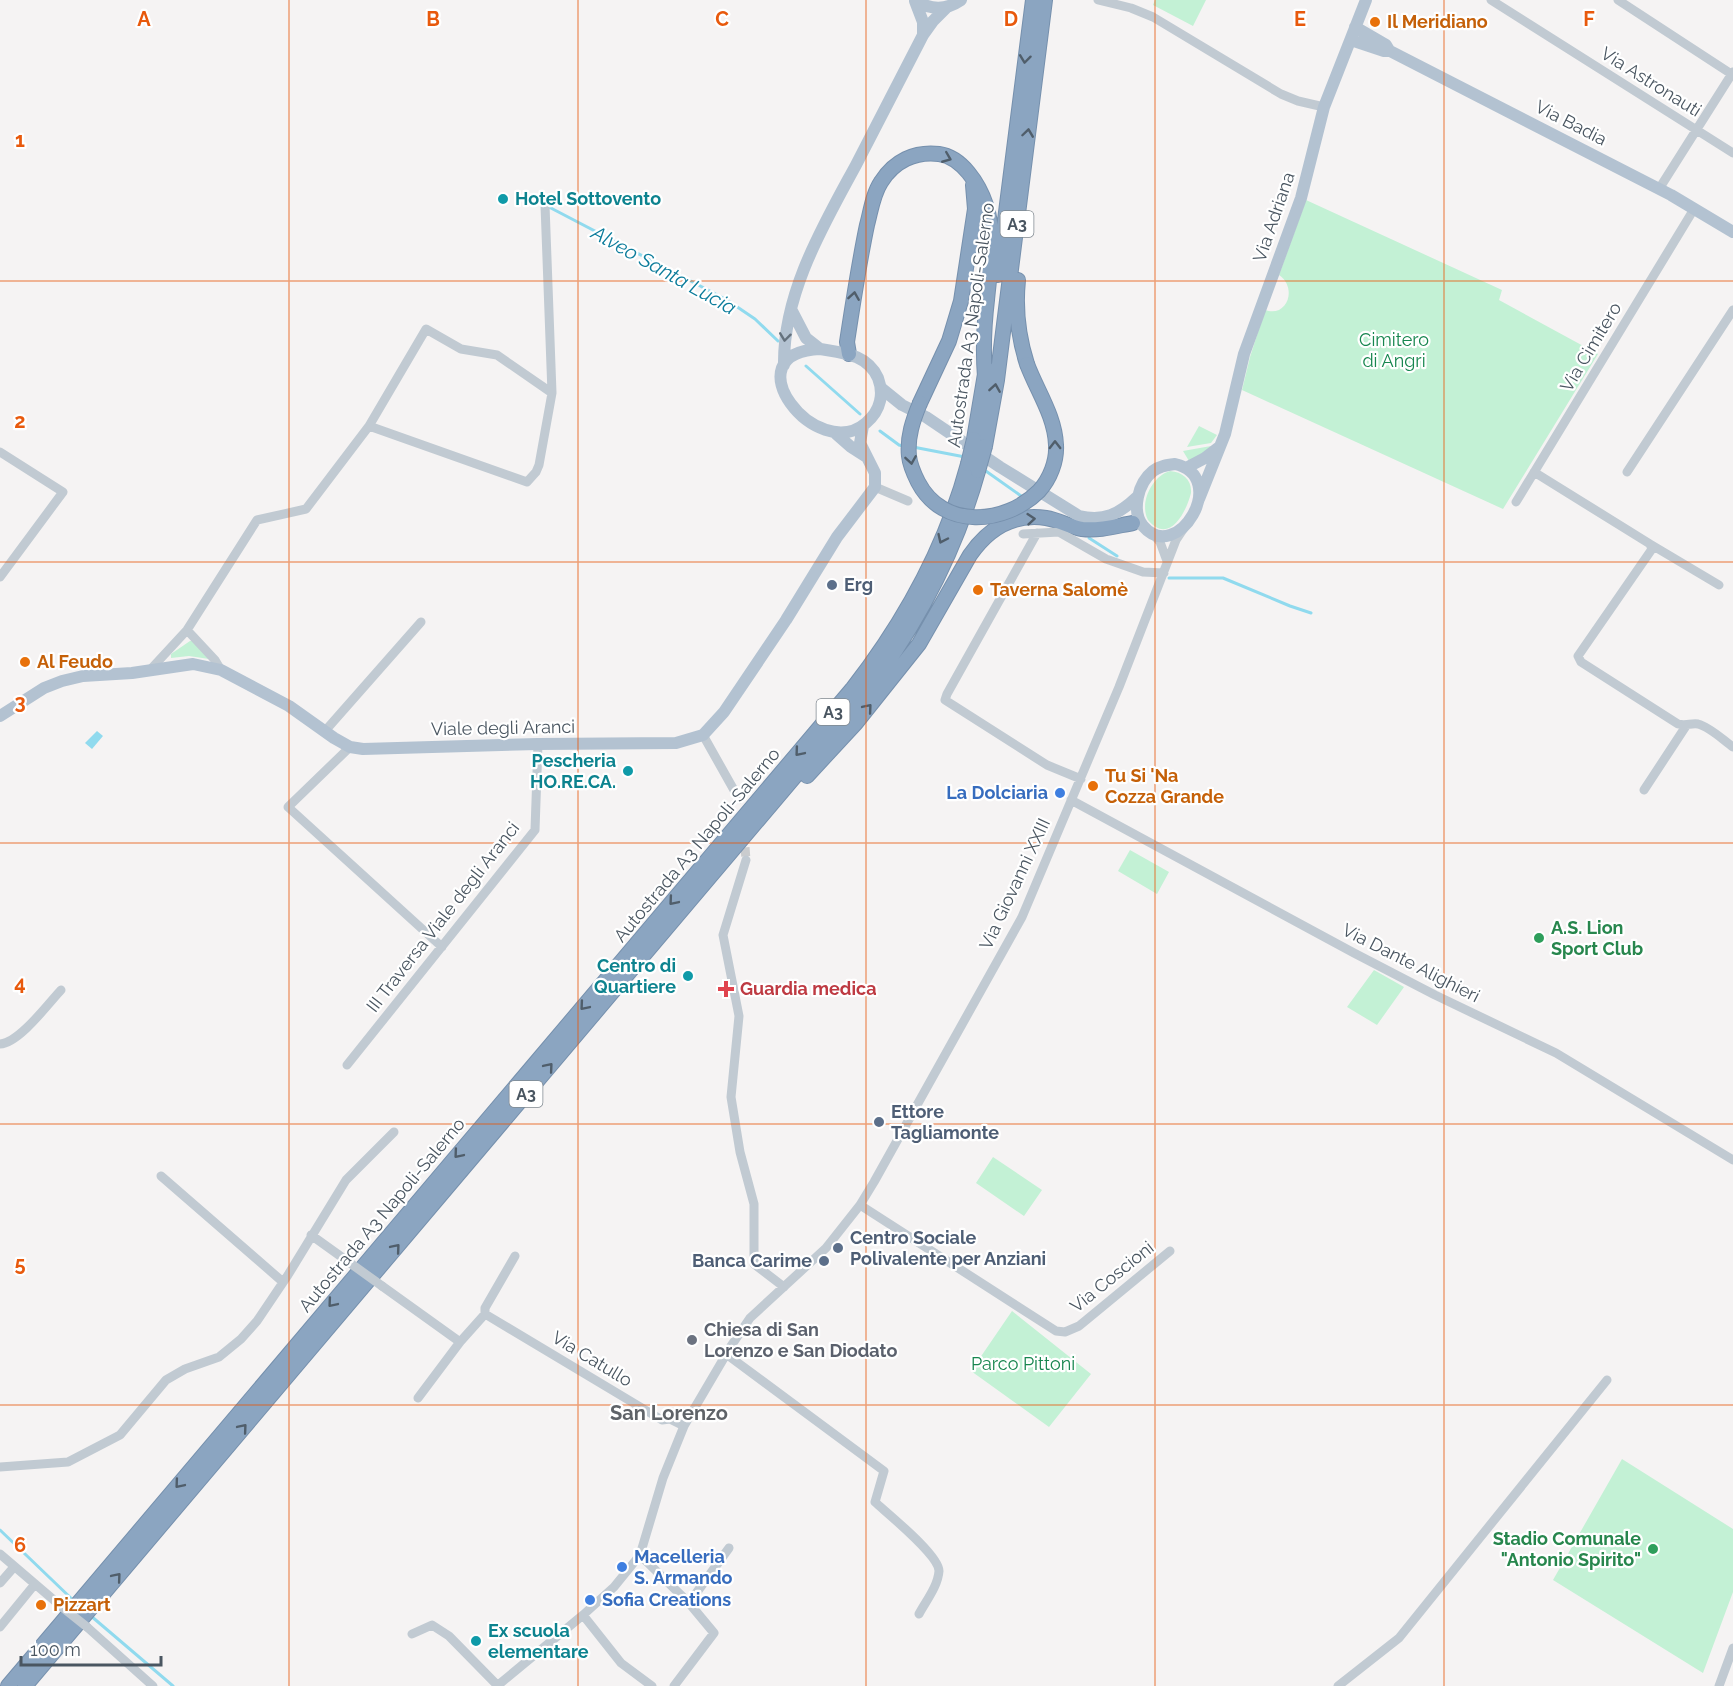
<svg xmlns="http://www.w3.org/2000/svg" width="1733" height="1686" font-family="Raleway,sans-serif">
<style>
.green{fill:#c3f1d5}
.water{fill:#90daee}
.lines{fill:none;stroke-linecap:round;stroke-linejoin:round}
.stream{stroke:#90daee;stroke-width:3}
.minor-tunnel{stroke:#caccce;stroke-width:9;stroke-dasharray:9 4.5;stroke-linecap:butt}
.highway-casing{stroke:#7690ad;stroke-width:16}
.minor{stroke:#c1cad2;stroke-width:9}
.major{stroke:#b3c2d1;stroke-width:12}
.highway{stroke:#8ba5c1;stroke-width:14}
.highway-bridge-casing{stroke:#7690ad;stroke-width:16;stroke-linecap:butt}
.minor-bridge{stroke:#c1cad2;stroke-width:9}
.highway-bridge{stroke:#8ba5c1;stroke-width:14}
.oneway{stroke:#505e6b}
.oneway2{stroke:#64717d}
.grid{fill:none;stroke:#e8590c;stroke-width:1.5;stroke-opacity:0.55}
.food-dot{fill:#e8710a;stroke:#fff;stroke-width:2}
.culture-dot{fill:#0f9aa8;stroke:#fff;stroke-width:2}
.service-dot{fill:#5c6f8a;stroke:#fff;stroke-width:2}
.shop-dot{fill:#3f7fe0;stroke:#fff;stroke-width:2}
.leisure-dot{fill:#2e9e5b;stroke:#fff;stroke-width:2}
.health-dot{fill:#e0444e;stroke:#fff;stroke-width:2}
.worship-dot{fill:#6b7280;stroke:#fff;stroke-width:2}
.labels{text-anchor:middle;stroke-width:4.5;stroke-linejoin:round;paint-order:stroke}
.shield{fill:#fff;stroke:#808990;stroke-width:1.5}
.shield-label{font-size:16px;font-weight:bold;fill:#4a5661}
.food-label{font-size:18px;font-weight:bold;fill:#c56008;stroke:#fff;text-anchor:start}
.street-label{font-size:18px;fill:#4a5661;stroke:#fff}
.culture-label{font-size:18px;font-weight:bold;fill:#0d838f;stroke:#fff;text-anchor:start}
.park-label{font-size:18px;fill:#17864f;stroke:#fff}
.service-label{font-size:18px;font-weight:bold;fill:#4e5e75;stroke:#fff;text-anchor:start}
.shop-label{font-size:18px;font-weight:bold;fill:#366cbe;stroke:#fff;text-anchor:start}
.leisure-label{font-size:18px;font-weight:bold;fill:#27864d;stroke:#fff;text-anchor:start}
.health-label{font-size:18px;font-weight:bold;fill:#be3a42;stroke:#fff;text-anchor:start}
.worship-label{font-size:18px;font-weight:bold;fill:#5b616d;stroke:#fff;text-anchor:start}
.water-label{font-size:20px;font-style:italic;fill:#0c7c9b;stroke:#fff}
.neighbourhood-label{font-size:20px;font-weight:bold;fill:#5f6368;stroke:#fff}
.grid-label{font-size:20px;text-anchor:middle;font-weight:bold;fill:#e8590c;stroke:#fff;stroke-width:4.5;stroke-linejoin:round;paint-order:stroke}
</style>
<rect width="100%" height="100%" fill="#f5f3f3"/>
<path class="green" d="M1155,0h51l-13,26 -40,-21z
M1306,200l196,90 -3,10 99,54 -95,155 -261,-119 8,-33 15,-47c22,8 33,-22 14,-35z
M1199,426l18,9 -6,8 -24,4z
M1211,446l-8,10 -14,5 -6,-10z
M1170,471c13,1 22,9 21,22 -5,20 -22,52 -43,27 -9,-17 4,-44 22,-49z
M190,641h3l16,18 -20,-3 -18,2v-4z
M1130,850l39,22 -12,22 -39,-23z
M1374,970l30,17 -27,38 -30,-18z
M993,1157l49,33 -18,26 -48,-33z
M1012,1311l79,63 -42,53 -78,-56z
M1622,1459l111,70v63l-30,81 -150,-93z"/>
<path class="water" d="M97,731l6,5 -11,13 -7,-6z"/>
<g class="lines">
<path class="stream" d="M547,206l180,94 28,19 23,22
M806,366l54,48
M880,431l19,14 4,1
M913,447l52,10
M983,469l41,29
M1089,538l28,18
M1169,578h54l67,28 21,7
M0,1530l75,72
M91,1616l82,70"/>
<path class="minor-tunnel" d="M744,834l2,26"/>
<defs>
<path id="highway" d="M998,275l35,-275
M1018,280c-3,29 0,56 9,84
M849,354l-2,-12c6,-39 12,-79 20,-117 4,-15 6,-31 14,-43 13,-21 34,-31 58,-28 23,3 40,30 47,51 10,31 4,63 1,95 -3,25 -4,52 -2,77
M920,403l29,-62 12,-40 14,-92 -2,-24
M974,439l12,-71
M985,446l12,-66 48,-380
M807,776l49,-53 63,-79 51,-89c18,-26 43,-42 76,-37 13,2 24,9 36,11 18,2 34,-3 51,-6
M8,1686l845,-998c52,-67 93,-142 115,-224
M25,1686l838,-990c52,-67 92,-143 115,-225"/>
</defs>
<use href="#highway" class="highway-casing"/>
<path class="minor" d="M1098,0l33,8 22,9 128,77 17,7 26,6
M1491,0l242,153
M1618,0l115,75
M1659,189l74,-117
M369,426l57,-97 35,20 36,6 55,38
M0,452l63,40 -63,85
M1534,472l116,72 2,5 -74,107 3,6 97,62c8,2 13,-1 20,0 12,3 25,16 35,23
M1627,472l106,-162
M875,487l33,14
M1516,502l178,-293
M1037,533l-90,161 -2,6 102,65 34,14
M1023,534l36,-2 47,27 37,13 21,1
M1153,534l7,8 7,19
M1650,544l69,41
M187,630l70,-110 49,-11 63,-83 158,56 9,-10 3,-7 13,-72 -7,-188
M150,670l37,-40 28,30 6,10
M325,731l96,-109
M703,735l36,64
M350,747l-62,60 154,140
M1644,790l42,-64
M1071,800l283,153 81,42 121,58 177,107
M746,860l-23,75 16,81 -8,81 9,55 14,52v60l30,23
M0,1044c19,-1 48,-40 61,-54
M347,1065l188,-235 3,-86
M161,1176l122,106
M860,1205l196,126 9,1 14,-6 91,-75
M311,1235l39,28
M382,1286l78,56
M485,1314v-6l30,-52
M726,1354l158,117 -9,31c13,12 64,53 64,69 -1,15 -13,30 -20,43
M418,1398l42,-56 25,-28 177,106 8,-1 14,7
M0,1467l68,-5 52,-27 46,-55 19,-11 34,-12 22,-18 16,-18 31,-46 58,-95 48,-48
M0,1554l62,53
M640,1555l49,48 25,30 -40,53
M0,1583l14,-16
M689,1603l40,-55
M583,1615l38,48 31,23
M0,1627l35,-43
M87,1627l66,59
M412,1634l20,-9 17,11 48,49
M497,1686l86,-71 31,-28 26,-32 23,-77 21,-52 47,-80 19,-28 76,-70 34,-43 14,-23 148,-265 97,-230 57,-147 8,-12
M1338,1686l61,-48 208,-258
M1719,1686l14,-38"/>
<path class="major" d="M915,0c15,10 30,11 46,0
M915,1l8,21v13
M1355,27l31,18 3,5
M1351,40l33,11h6l281,144 62,37
M792,311l14,27 14,11
M820,349c23,4 47,5 58,29 3,8 4,15 2,23 -2,9 -7,16 -14,22 -49,42 -137,-70 -46,-74z
M784,365c-1,-72 39,-139 72,-200 22,-43 45,-87 67,-130l10,-14 13,-13
M881,388l21,17 24,12 74,50 79,49c25,6 40,-2 58,-19
M834,432l17,15 14,9
M1175,464c56,13 2,102 -32,62 -12,-15 -5,-43 10,-55 6,-5 14,-6 22,-7z
M1186,468l19,-10 13,-10
M1199,499l26,-65 19,-80 57,-156 23,-91 42,-107
M0,716l44,-28 18,-7 21,-5 49,-3 61,-9 28,6 68,36 45,32 16,9 13,2 175,-5 138,-1 27,-8 21,-23 62,-92 51,-83 38,-50v-14l-15,-30 3,-17"/>
<use href="#highway" class="highway"/>
<defs>
<path id="highway-bridge" d="M920,403c-7,17 -13,34 -11,53 1,10 5,18 9,26 25,48 87,43 121,9 11,-12 18,-30 17,-46 -1,-29 -19,-54 -29,-81
M968,464l6,-25
M978,471l7,-25"/>
</defs>
<use href="#highway-bridge" class="highway-bridge-casing"/>
<path class="minor-bridge" d="M350,1263l32,23
M62,1607l25,20"/>
<use href="#highway-bridge" class="highway-bridge"/>
</g>
<defs><path id="oneway-chevron" d="M-2-3.5L2.5 0L-2 3.5" fill="none" stroke-width="1.6" stroke-linecap="round" stroke-linejoin="round" transform="scale(1.5)"/></defs>
<g class="oneway">
<use href="#oneway-chevron" transform="translate(1025 59) rotate(97)"/>
<use href="#oneway-chevron" transform="translate(1028 133) rotate(-82)"/>
<use href="#oneway-chevron" transform="translate(947 158) rotate(22)"/>
<use href="#oneway-chevron" transform="translate(854 296) rotate(-81)"/>
<use href="#oneway-chevron" transform="translate(995 388) rotate(-81)"/>
<use href="#oneway-chevron" transform="translate(1055 445) rotate(-90)"/>
<use href="#oneway-chevron" transform="translate(911 460) rotate(81)"/>
<use href="#oneway-chevron" transform="translate(1031 519) rotate(-5)"/>
<use href="#oneway-chevron" transform="translate(942 539) rotate(115)"/>
<use href="#oneway-chevron" transform="translate(868 708) rotate(-50)"/>
<use href="#oneway-chevron" transform="translate(799 752) rotate(130)"/>
<use href="#oneway-chevron" transform="translate(673 901) rotate(130)"/>
<use href="#oneway-chevron" transform="translate(584 1006) rotate(130)"/>
<use href="#oneway-chevron" transform="translate(549 1067) rotate(-50)"/>
<use href="#oneway-chevron" transform="translate(458 1154) rotate(130)"/>
<use href="#oneway-chevron" transform="translate(396 1248) rotate(-50)"/>
<use href="#oneway-chevron" transform="translate(332 1303) rotate(130)"/>
<use href="#oneway-chevron" transform="translate(243 1428) rotate(-50)"/>
<use href="#oneway-chevron" transform="translate(179 1484) rotate(130)"/>
<use href="#oneway-chevron" transform="translate(117 1577) rotate(-50)"/>
</g>
<use class="oneway2" href="#oneway-chevron" transform="translate(785 337) rotate(97)"/>
<path class="grid" d="M289,0v1686M578,0v1686M866,0v1686M1155,0v1686M1444,0v1686M0,281h1733M0,562h1733M0,843h1733M0,1124h1733M0,1405h1733"/>
<g class="food-dot">
<circle cx="1375" cy="22" r="6"/>
<circle cx="978" cy="590" r="6"/>
<circle cx="25" cy="662" r="6"/>
<circle cx="1093" cy="786" r="6"/>
<circle cx="41" cy="1605" r="6"/>
</g>
<g class="culture-dot">
<circle cx="503" cy="199" r="6"/>
<circle cx="628" cy="771" r="6"/>
<circle cx="688" cy="976" r="6"/>
<circle cx="476" cy="1641" r="6"/>
</g>
<g class="service-dot">
<circle cx="832" cy="585" r="6"/>
<circle cx="879" cy="1122" r="6"/>
<circle cx="838" cy="1248" r="6"/>
<circle cx="824" cy="1261" r="6"/>
</g>
<g class="shop-dot">
<circle cx="1060" cy="793" r="6"/>
<circle cx="622" cy="1567" r="6"/>
<circle cx="590" cy="1600" r="6"/>
</g>
<g class="leisure-dot">
<circle cx="1539" cy="938" r="6"/>
<circle cx="1653" cy="1549" r="6"/>
</g>
<path class="health-dot" d="M723 980h6v6h6v6h-6v6h-6v-6h-6v-6h6z"/>
<circle class="worship-dot" cx="692" cy="1340" r="6"/>
<g class="labels">
<g class="shield">
<rect x="1000.5" y="211" width="33" height="26" rx="4.5"/>
<rect x="816.5" y="699" width="33" height="26" rx="4.5"/>
<rect x="509.5" y="1081" width="33" height="26" rx="4.5"/>
</g>
<g class="shield-label">
<text x="1017" y="230">A3</text>
<text x="833" y="718">A3</text>
<text x="526" y="1100">A3</text>
</g>
<g class="food-label">
<text x="1387" y="28">Il Meridiano</text>
<text x="990" y="596">Taverna Salomè</text>
<text x="37" y="668">Al Feudo</text>
<text x="1105" y="782">Tu Si 'Na<tspan x="1105" dy="21">Cozza Grande</tspan></text>
<text x="53" y="1611">Pizzart</text>
</g>
<g class="street-label">
<text transform="translate(1651 82) rotate(32)" y="6">Via Astronauti</text>
<text transform="translate(1571 123) rotate(27)" y="6">Via Badia</text>
<text transform="translate(1274 217) rotate(-71)" y="6">Via Adriana</text>
<text transform="translate(971 325) rotate(-82)" y="6">Autostrada A3 Napoli-Salerno</text>
<text transform="translate(1591 347) rotate(-59)" y="6">Via Cimitero</text>
<text transform="translate(503 728) rotate(-1)" y="6">Viale degli Aranci</text>
<text transform="translate(697 845) rotate(-50)" y="6">Autostrada A3 Napoli-Salerno</text>
<text transform="translate(1015 884) rotate(-65)" y="6">Via Giovanni XXIII</text>
<text transform="translate(443 917) rotate(-52)" y="6">III Traversa Viale degli Aranci</text>
<text transform="translate(1411 963) rotate(27)" y="6">Via Dante Alighieri</text>
<text transform="translate(382 1215) rotate(-50)" y="6">Autostrada A3 Napoli-Salerno</text>
<text transform="translate(1112 1277) rotate(-39)" y="6">Via Coscioni</text>
<text transform="translate(592 1359) rotate(31)" y="6">Via Catullo</text>
</g>
<g class="culture-label">
<text x="515" y="205">Hotel Sottovento</text>
<text x="616" y="767" text-anchor="end">Pescheria<tspan x="616" dy="21">HO.RE.CA.</tspan></text>
<text x="676" y="972" text-anchor="end">Centro di<tspan x="676" dy="21">Quartiere</tspan></text>
<text x="488" y="1637">Ex scuola<tspan x="488" dy="21">elementare</tspan></text>
</g>
<g class="park-label">
<text x="1394" y="346">Cimitero<tspan x="1394" dy="21">di Angri</tspan></text>
<text x="1023" y="1370">Parco Pittoni</text>
</g>
<g class="service-label">
<text x="844" y="591">Erg</text>
<text x="891" y="1118">Ettore<tspan x="891" dy="21">Tagliamonte</tspan></text>
<text x="850" y="1244">Centro Sociale<tspan x="850" dy="21">Polivalente per Anziani</tspan></text>
<text x="812" y="1267" text-anchor="end">Banca Carime</text>
</g>
<g class="shop-label">
<text x="1048" y="799" text-anchor="end">La Dolciaria</text>
<text x="634" y="1563">Macelleria<tspan x="634" dy="21">S. Armando</tspan></text>
<text x="602" y="1606">Sofia Creations</text>
</g>
<g class="leisure-label">
<text x="1551" y="934">A.S. Lion<tspan x="1551" dy="21">Sport Club</tspan></text>
<text x="1641" y="1545" text-anchor="end">Stadio Comunale<tspan x="1641" dy="21">"Antonio Spirito"</tspan></text>
</g>
<g class="health-label">
<text x="740" y="995">Guardia medica</text>
</g>
<g class="worship-label">
<text x="704" y="1336">Chiesa di San<tspan x="704" dy="21">Lorenzo e San Diodato</tspan></text>
</g>
<g class="water-label">
<text transform="translate(664 270) rotate(29)" y="7">Alveo Santa Lucia</text>
</g>
<g class="neighbourhood-label">
<text x="669" y="1420">San Lorenzo</text>
</g>
</g>
<g class="grid-label">
<text x="144" y="26">A</text>
<text x="433" y="26">B</text>
<text x="722" y="26">C</text>
<text x="1011" y="26">D</text>
<text x="1300" y="26">E</text>
<text x="1589" y="26">F</text>
<text x="20" y="147">1</text>
<text x="20" y="428">2</text>
<text x="20" y="709">3</text>
<text x="20" y="990">4</text>
<text x="20" y="1271">5</text>
<text x="20" y="1552">6</text>
</g>
<path d="M21 1656v9h140v-9" fill="none" stroke="#4a5661" stroke-width="3"/>
<text x="30" y="1656" font-size="18" fill="#4a5661" stroke="#ffffff" stroke-width="4.5" paint-order="stroke">100 m</text>
</svg>
